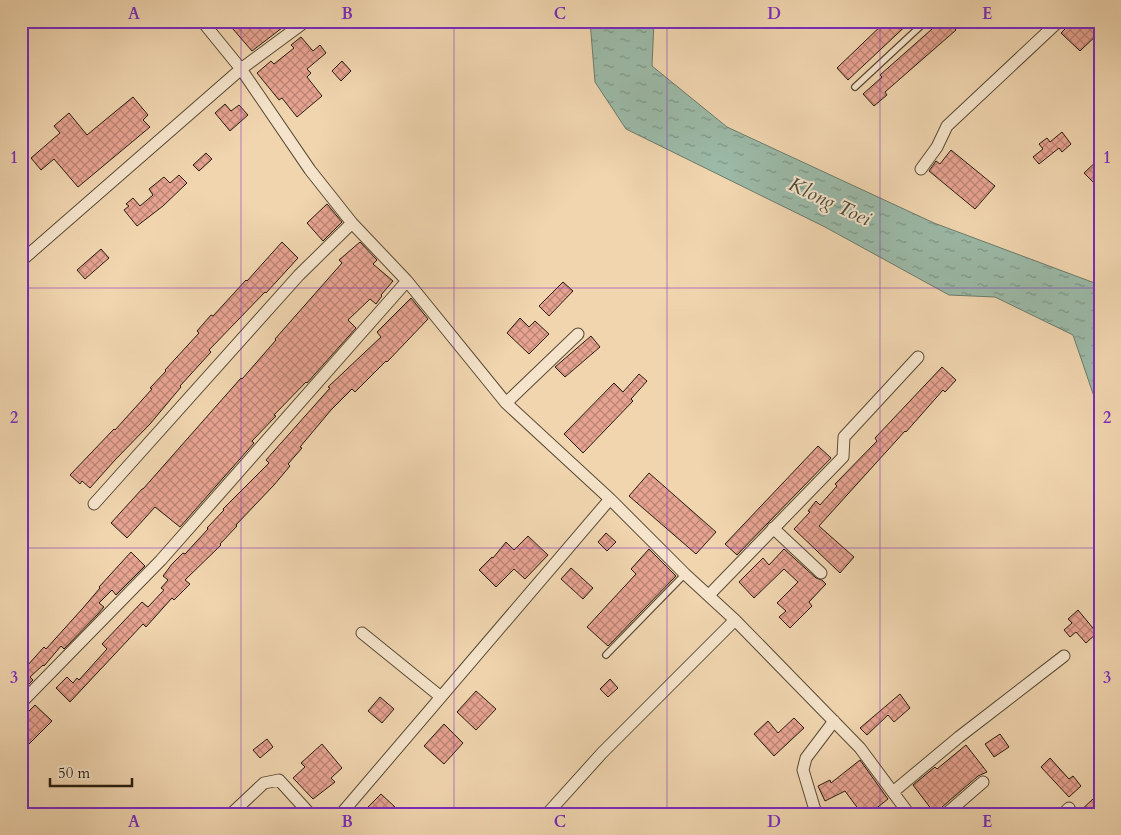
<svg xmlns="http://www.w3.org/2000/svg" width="1121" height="835" font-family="Cardo,serif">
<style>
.water{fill:url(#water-ripples);stroke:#6d7b6a}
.building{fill:url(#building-cross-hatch);stroke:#281d0e}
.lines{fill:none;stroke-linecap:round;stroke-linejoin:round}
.service-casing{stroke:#5a4b36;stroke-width:8}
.minor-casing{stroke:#5a4b36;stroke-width:13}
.service{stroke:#f5e4cb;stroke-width:5.5}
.minor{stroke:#f5e4cb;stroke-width:11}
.grid{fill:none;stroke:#7b2cbf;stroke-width:1;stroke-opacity:0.55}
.labels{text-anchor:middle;stroke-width:4;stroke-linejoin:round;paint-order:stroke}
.water-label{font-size:20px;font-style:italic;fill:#4a4c3c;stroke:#f5e4cb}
.neatline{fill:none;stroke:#7b2cbf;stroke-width:2}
.grid-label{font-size:16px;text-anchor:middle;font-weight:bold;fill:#7b2cbf}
</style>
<defs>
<pattern id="water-ripples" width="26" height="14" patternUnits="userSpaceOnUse" patternTransform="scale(1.25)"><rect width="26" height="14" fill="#9bb9a7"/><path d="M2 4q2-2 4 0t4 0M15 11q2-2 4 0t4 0" fill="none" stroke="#7e9686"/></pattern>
<pattern id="building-cross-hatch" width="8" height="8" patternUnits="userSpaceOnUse" patternTransform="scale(1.25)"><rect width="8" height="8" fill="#e7a391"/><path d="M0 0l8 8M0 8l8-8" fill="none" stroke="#bb8475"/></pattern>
</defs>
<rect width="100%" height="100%" fill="#f0d5af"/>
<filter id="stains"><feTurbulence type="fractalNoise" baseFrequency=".004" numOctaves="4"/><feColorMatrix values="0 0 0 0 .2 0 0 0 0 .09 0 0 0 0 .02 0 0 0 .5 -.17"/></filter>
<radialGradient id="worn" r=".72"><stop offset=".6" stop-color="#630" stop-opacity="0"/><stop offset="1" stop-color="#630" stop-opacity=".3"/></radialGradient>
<path class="water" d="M590,21h64l-2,45 75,61 207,96 166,62v129l-27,-79 -78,-38 -46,-2 -124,-68 -199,-98 -31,-47z"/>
<path class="building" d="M226,21h65l-39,30z
M886,21h25l-63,59 -11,-12z
M941,21h7l8,9 -71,62 2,3 -13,11 -11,-12 19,-17 -2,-2z
M1073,21h27v11l-20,19 -19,-18z
M301,37l12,14 7,-6 6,8 -19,16 4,4 -4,4 15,19 -25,21 -15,-19 -3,2 -22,-27 14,-12 3,3 20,-16 -3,-3z
M342,61l9,10 -10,10 -9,-10z
M133,97l15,18 -5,5 7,7 -72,60 -24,-28 -13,11 -10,-12 29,-25 -6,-7 15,-13 18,22z
M225,104l6,7 8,-6 9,10 -18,16 -15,-18z
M1062,132l9,12 -9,8 -3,-4 -20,16 -6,-7 10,-8 -4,-5 8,-6 3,4z
M951,150l44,36 -20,23 -46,-38 7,-10 4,3z
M206,153l6,6 -13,12 -6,-6z
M1100,158v31l-16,-16z
M179,175l8,8 -24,23 -26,20 -13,-16 5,-4 -3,-2 7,-6 7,8 13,-11 -4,-6 15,-12 6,6z
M327,204l15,18 -19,19 -16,-18z
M282,242l16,16 -32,35 -1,-1 -56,58 2,2 -31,34 1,1 -31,37 -35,36 -25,28 -8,-7 -2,3 -10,-9 44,-46 1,1 37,-41 -2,-1 16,-17 -1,-1 34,-37 -2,-2 14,-16 2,1 33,-36 1,1z
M360,242l17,18 -4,4 20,17 -12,14 1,1 -6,8 -6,-5 -22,21 8,8 -49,55 -1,-1 -32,33 2,1 -24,25 2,2 -74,84 -25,-20 -28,31 -16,-15 31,-34h1l98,-111 1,1 34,-39 -1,-1 67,-76 -3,-3z
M101,249l8,9 -24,21 -8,-9z
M563,282l10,9 -24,25 -10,-10z
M411,298l17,21 -41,43 -1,-1 -31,31 -3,-3 -21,21 -31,37 2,1 -14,16 2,2 -16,19 -38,40 1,1 -17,18 1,1 -36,35 5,4 -16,16 -2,-2 -26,29 -3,-3 -73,78 -14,-14 11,-11 6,6 4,-5 2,2 28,-31 -5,-5 40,-42 6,5 16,-17 -3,-2 7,-8 -5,-4 9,-12 11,-11 2,1 23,-25 -1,-1 17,-18 -1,-1 46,-46 -3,-3 64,-72 -2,-1 53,-50 -4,-5z
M520,318l9,9 6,-6 14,13 -20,20 -22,-21z
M591,336l9,11 -35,30 -10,-10z
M942,367l14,13 -11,12 -2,-2 -37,42 -1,-1 -86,95 35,31 -14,16 -46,-44 16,-17 -2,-1 8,-10 4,4 17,-19 -2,-2 42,-43 -2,-3z
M639,374l8,7 -16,18 2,2 -50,52 -19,-19 50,-51 9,9z
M818,446l13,12 -94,97 -12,-11z
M649,473l67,59 -20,22 -67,-58z
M606,533l10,9 -9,9 -9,-9z
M528,536l20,19 -23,24 -11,-10 -18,18 -17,-17 13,-13 1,1 13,-16 8,8z
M649,549l27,27 -68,70 -21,-19 49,-53 -5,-5z
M784,549l32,29 6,2 4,4 -17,18 3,4 -22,22 -11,-11 7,-6 -9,-8 21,-21 -14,-13 -30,29 -15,-16 24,-24 6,7z
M131,552l14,14 -29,29 -4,-5 -13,13 5,4 -6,7 -34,35 -3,-3 -17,20 -1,-1 -13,12 3,3 -6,6 -3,-3 -3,3v-26l6,6 17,-19 2,2 37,-41 17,-20 -1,-1z
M571,568l22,20 -10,11 -22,-20z
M1078,610l19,23 -11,10 -10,-11 -6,5 -6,-7 8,-7 -4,-4z
M610,679l8,9 -10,9 -8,-8z
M476,691l20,18 -20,21 -19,-18z
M900,694l10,14 -16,14 -6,-7 -21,20 -7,-7z
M380,697l14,12 -12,14 -14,-12z
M35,705l17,16 -31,31v-33z
M794,718l10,10 -30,28 -20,-22 14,-13 10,12z
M444,724l19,19 -19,21 -20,-18z
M1000,734l9,13 -15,10 -9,-13z
M267,739l6,8 -13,11 -7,-8z
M322,744l20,24 -11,10 4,4 -22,17 -20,-21 12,-11 -4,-4z
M966,745l21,27 -9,4 -37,32 -2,5 -4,1 -22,-29 22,-18 2,2z
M1050,758l19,21 4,-3 8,10 -12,11 -28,-30z
M860,760l28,39 -19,15h-7l-17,-23 -20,10 -7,-15 12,-6 1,3z
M381,794l14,13 -6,7h-18l-5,-5z
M1094,798l6,7v4l-6,5h-17z"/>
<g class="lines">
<defs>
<path id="service" d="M855,87l71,-66
M606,655l79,-81"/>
<path id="minor" d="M202,21l39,48 69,101 42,53 55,58 99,122 104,96 75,75 50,46 125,128 49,66
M921,169l16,-22 10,-21 112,-105
M21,261l220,-192 65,-48
M506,403l72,-69
M94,504l205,-229 53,-52
M773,528l48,45
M709,595l134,-138 1,-20 74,-80
M362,633l79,64
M21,703l140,-143 246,-279
M893,792l66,-55 105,-81
M815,810l-12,-40 3,-12 28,-37
M231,814l33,-31 15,-3 31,34
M341,814l269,-315
M547,814l55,-61 133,-133
M946,814l37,-32
M1063,814l6,-6"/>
</defs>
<use href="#service" class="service-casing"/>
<use href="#minor" class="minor-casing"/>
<use href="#service" class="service"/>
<use href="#minor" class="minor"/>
</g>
<path class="grid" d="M241,21v793M454,21v793M667,21v793M880,21v793M21,288h1079M21,548h1079"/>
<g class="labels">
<g class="water-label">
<text transform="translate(830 201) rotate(25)" y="7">Klong Toei</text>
</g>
</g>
<rect width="1121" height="835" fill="none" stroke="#f0d5af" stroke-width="55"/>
<path d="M50 778v8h82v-8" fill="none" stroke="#281d0e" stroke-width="2.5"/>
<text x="58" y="778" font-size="15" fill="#281d0e" stroke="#f5e4cb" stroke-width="4" paint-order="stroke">50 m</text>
<rect x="28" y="28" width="1066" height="780" class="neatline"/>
<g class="grid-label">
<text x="134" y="19">A</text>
<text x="347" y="19">B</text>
<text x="560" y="19">C</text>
<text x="774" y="19">D</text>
<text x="987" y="19">E</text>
<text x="14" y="163">1</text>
<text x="1107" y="163">1</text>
<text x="14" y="423">2</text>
<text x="1107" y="423">2</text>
<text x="14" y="683">3</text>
<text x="1107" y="683">3</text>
<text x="134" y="827">A</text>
<text x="347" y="827">B</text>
<text x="560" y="827">C</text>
<text x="774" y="827">D</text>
<text x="987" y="827">E</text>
</g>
<rect width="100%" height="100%" filter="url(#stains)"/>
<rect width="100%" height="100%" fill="url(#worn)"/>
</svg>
